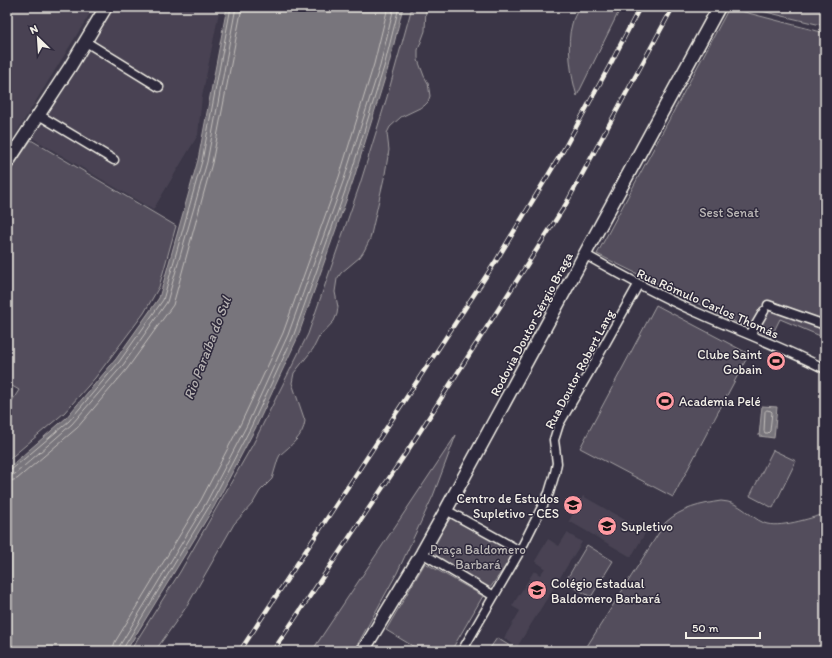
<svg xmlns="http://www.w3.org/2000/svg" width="832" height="658" font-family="Itim,sans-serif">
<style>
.built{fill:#484352}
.green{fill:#534e5c;stroke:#a4a0a2}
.water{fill:#78747b;stroke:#aaa6a7}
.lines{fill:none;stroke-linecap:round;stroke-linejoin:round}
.shore{stroke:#c2bfbc;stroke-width:1}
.street-casing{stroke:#f4f1e8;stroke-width:11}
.secondary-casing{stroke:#f4f1e8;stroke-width:15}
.street{stroke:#2f2a3d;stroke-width:8}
.secondary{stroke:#2f2a3d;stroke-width:12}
.rail-casing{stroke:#f4f1e8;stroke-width:4.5}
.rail{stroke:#2f2a3d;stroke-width:3;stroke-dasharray:9;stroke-linecap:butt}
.labels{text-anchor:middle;stroke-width:3;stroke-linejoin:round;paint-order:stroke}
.park-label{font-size:13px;fill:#bcb8b7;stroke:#2f2a3d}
.street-label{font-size:13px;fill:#f4f1e8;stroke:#2f2a3d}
.poi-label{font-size:13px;fill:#f4f1e8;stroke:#2f2a3d;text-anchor:start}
.water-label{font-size:14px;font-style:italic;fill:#b6b2b2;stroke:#2f2a3d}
</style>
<rect width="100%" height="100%" fill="#3b3647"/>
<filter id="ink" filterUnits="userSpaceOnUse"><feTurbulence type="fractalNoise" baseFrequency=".025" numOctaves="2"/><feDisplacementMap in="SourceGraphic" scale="8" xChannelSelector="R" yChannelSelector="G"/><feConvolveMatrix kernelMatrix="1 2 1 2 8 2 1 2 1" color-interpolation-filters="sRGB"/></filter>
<g filter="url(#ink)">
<path class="built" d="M7,7h87l-87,141z
M112,7h108l-18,90 -4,38 -45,75 -124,-74z
M583,496l63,36 -15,25 -62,-36z
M567,533l15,9 -65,105 -13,-9 16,-27 -8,-5 22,-35 6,4 5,-7 -10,-7 13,-22 11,7z"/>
<path class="green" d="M412,7h14l-1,24 -7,19v10l6,16 4,7 2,13 -2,6 -4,4 -23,11 -11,10 -3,6 2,17 -4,24 -15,65 -6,12 -4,6 -19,16 -4,6 -2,13 3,15 -1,7 -3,7 -15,16 -6,12 -19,24 -2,10 13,38c-2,16 -14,24 -25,34l-2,4 -6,20 -12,12 -7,12 -19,21 -47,82 -32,45h-25l50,-79 73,-128 55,-110 52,-150 27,-87z
M580,7h41l-44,89c-6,-19 -11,-53 -5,-72 1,-6 5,-12 8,-17z
M744,7h81v19l-72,-17z
M729,8l96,25v305l-45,-19 -10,20 -173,-85z
M31,140l145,86 -17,61 -15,26 -49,65 -31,35 -57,48v-52l12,-19 -12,-7v-207z
M656,305l93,49 -76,143 -93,-49z
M456,435l-23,61 -36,77 -43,78h-42z
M773,450l23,11 -23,47 -23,-12z
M721,501c20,1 27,15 43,22 15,6 46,-5 61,-9v137h-241l81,-128c16,-15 36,-19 56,-22z
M451,517l64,36 -25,35 -62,-35z
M587,545l26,16 -22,36 -26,-15z
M425,563l58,33 -32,55h-30l-35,-21z
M497,638l21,13h-30z"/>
<path class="water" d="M227,7h176l-15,61 -35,113 -56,158 -42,90 -41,78 -88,144h-119v-182l59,-51 50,-59 43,-61 39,-138z
M762,406l15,1 -3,31 -15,-2z"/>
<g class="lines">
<path class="shore" d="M767,410l4,1 1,1 -2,19 -2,2h-3l-1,-2 1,-19z
M7,471l4,-1 58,-49 50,-59 44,-62 39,-139 29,-154
M7,476l8,-2 57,-50 51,-59 44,-63 40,-140 29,-155
M7,482l10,-3 60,-51 50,-59 46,-64 39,-142 30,-156
M112,651l3,-9 86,-142 40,-77 42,-90 56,-156 35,-113 14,-57
M118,651l2,-6 86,-142 41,-78 41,-90 56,-156 36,-113 14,-59
M123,651l1,-4 86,-142 41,-78 42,-90 56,-157 35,-113 15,-60"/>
<defs>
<path id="street" d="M86,42l73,45
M39,115l75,45
M584,254c37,21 73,41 112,58 42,19 87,35 129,57
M768,305l57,20
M750,335l14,-24
M446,510l74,41
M422,553l72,43
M462,651l58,-100 29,-58 6,-20 2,-10 -3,-23 5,-16 32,-55 47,-84"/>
<path id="secondary" d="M7,163l63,-96 36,-60
M363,651l59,-98 24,-43 273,-503"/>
</defs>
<use href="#street" class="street-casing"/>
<use href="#secondary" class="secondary-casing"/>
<use href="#street" class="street"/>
<use href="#secondary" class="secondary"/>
<defs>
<path id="rail" d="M240,651l256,-390 68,-112 47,-86 29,-56
M273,651l135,-201 158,-246 107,-197"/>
</defs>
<use href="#rail" class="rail-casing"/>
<use href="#rail" class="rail"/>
</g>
</g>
<defs>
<symbol id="stadium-disc" viewBox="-11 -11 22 22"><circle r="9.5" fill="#ff9aa2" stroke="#2f2a3d"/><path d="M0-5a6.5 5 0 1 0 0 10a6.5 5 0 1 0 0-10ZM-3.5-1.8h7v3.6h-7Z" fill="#111"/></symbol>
<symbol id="school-disc" viewBox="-11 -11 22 22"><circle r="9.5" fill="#ff9aa2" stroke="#2f2a3d"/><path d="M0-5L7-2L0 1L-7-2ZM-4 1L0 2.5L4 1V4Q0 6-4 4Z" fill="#111"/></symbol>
</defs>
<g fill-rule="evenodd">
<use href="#stadium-disc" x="765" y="350" width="22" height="22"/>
<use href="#stadium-disc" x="654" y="390" width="22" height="22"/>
<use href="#school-disc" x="562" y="494" width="22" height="22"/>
<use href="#school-disc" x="596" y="515" width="22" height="22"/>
<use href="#school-disc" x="526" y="579" width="22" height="22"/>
</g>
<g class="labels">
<g class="park-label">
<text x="729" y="217">Sest Senat</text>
<text x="478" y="554">Praça Baldomero<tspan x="478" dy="15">Barbará</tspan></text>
</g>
<g class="street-label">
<text transform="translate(708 303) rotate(24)" y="5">Rua Rômulo Carlos Thomás</text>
<text transform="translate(531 324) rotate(-62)" y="5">Rodovia Doutor Sérgio Braga</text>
<text transform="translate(579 369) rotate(-62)" y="5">Rua Doutor Robert Lang</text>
</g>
<g class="poi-label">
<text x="762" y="359" text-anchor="end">Clube Saint<tspan x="762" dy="15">Gobain</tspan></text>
<text x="679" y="406">Academia Pelé</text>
<text x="559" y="503" text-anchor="end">Centro de Estudos<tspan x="559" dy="15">Supletivo - CES</tspan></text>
<text x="621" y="531">Supletivo</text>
<text x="551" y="588">Colégio Estadual<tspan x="551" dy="15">Baldomero Barbará</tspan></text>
</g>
<g class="water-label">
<text transform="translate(207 348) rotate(-69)" y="5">Rio Paraíba do Sul</text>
</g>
</g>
<rect width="832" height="658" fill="none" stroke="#2f2a3d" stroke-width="24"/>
<rect x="12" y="12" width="808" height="634" fill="none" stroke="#f4f1e8" stroke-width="1.5" filter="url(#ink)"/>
<g transform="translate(38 38) rotate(335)" stroke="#2f2a3d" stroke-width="3" paint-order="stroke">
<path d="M0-3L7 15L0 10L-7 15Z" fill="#f4f1e8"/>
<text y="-6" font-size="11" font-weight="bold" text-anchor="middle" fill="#f4f1e8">N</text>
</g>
<path d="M686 632v6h74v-6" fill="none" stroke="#f4f1e8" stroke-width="2"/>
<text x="692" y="632" font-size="12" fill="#f4f1e8" stroke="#2f2a3d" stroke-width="3" paint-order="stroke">50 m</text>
</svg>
